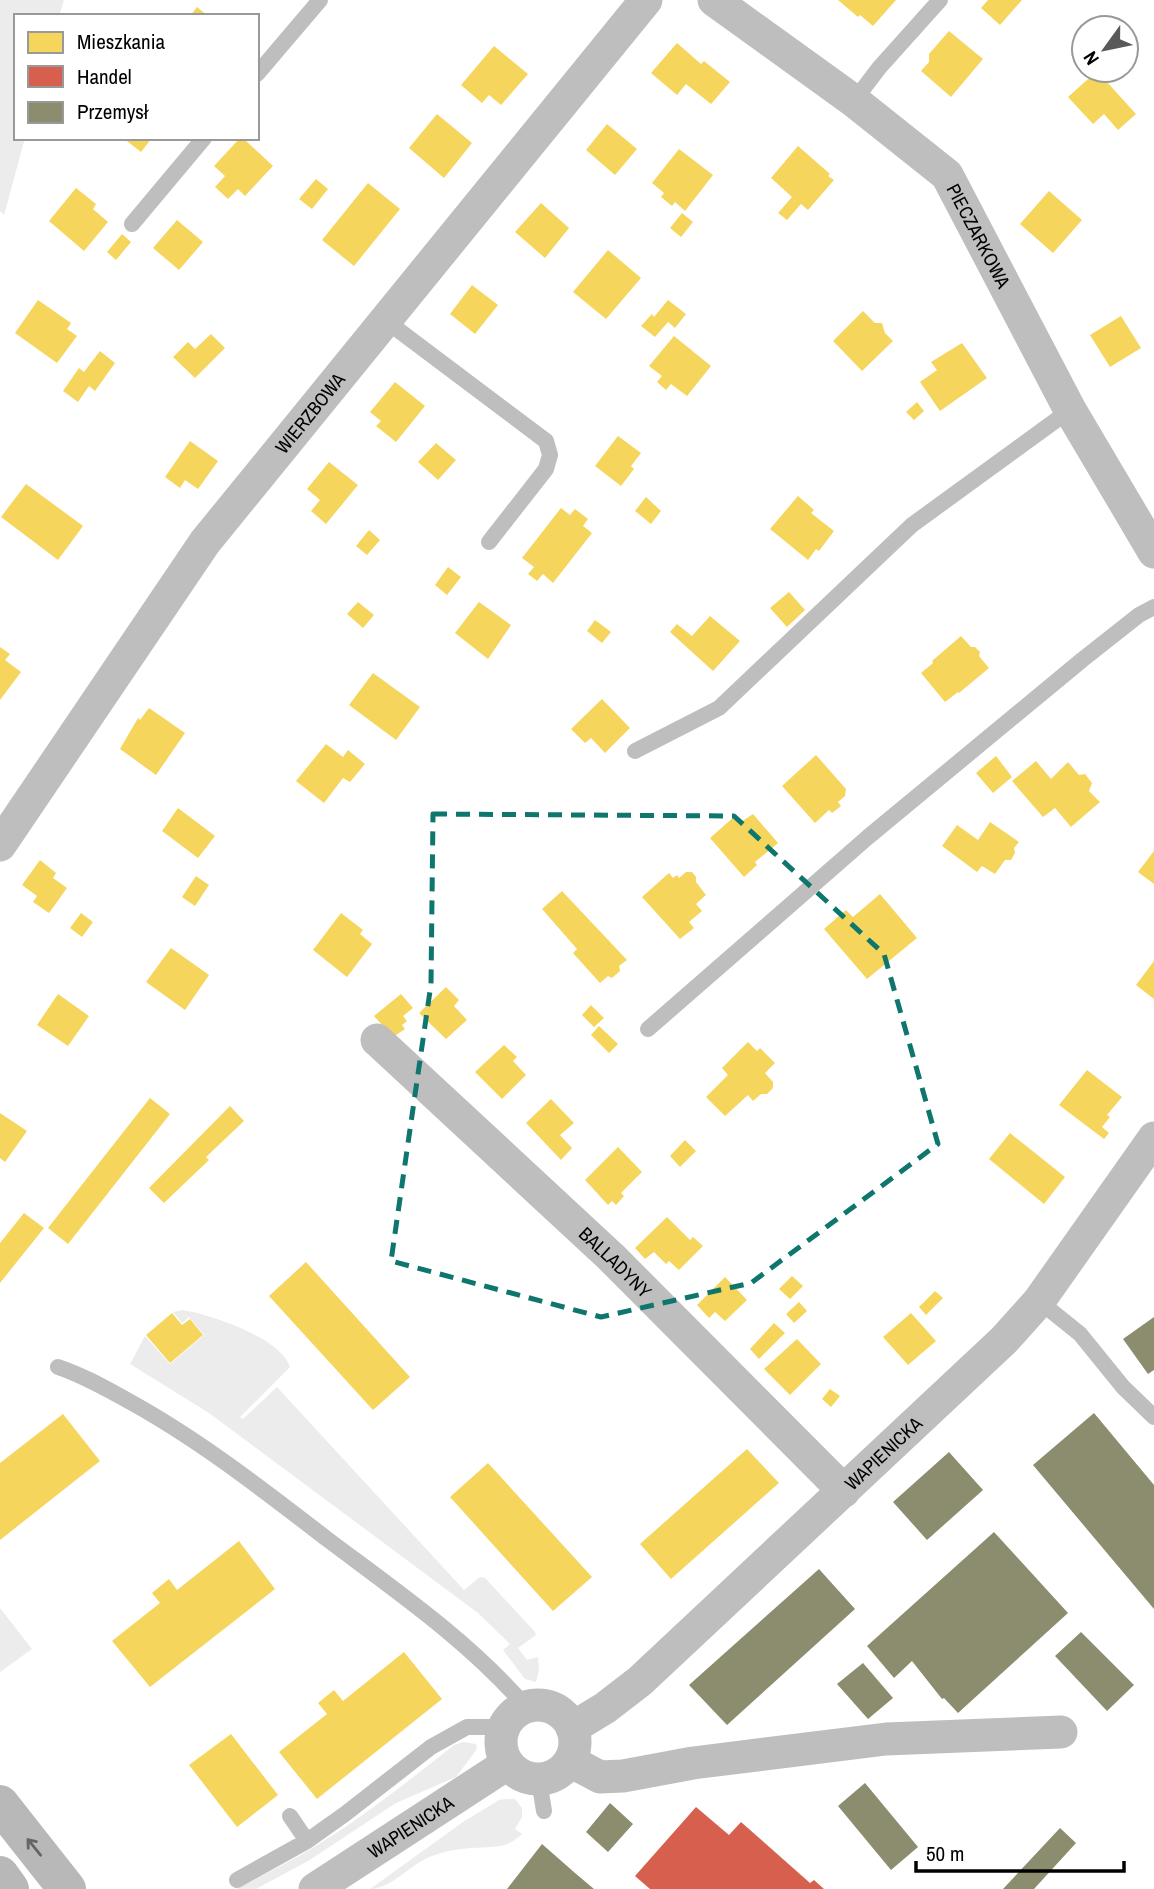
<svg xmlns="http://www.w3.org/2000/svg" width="1154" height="1889" font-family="'Archivo Narrow',sans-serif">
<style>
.green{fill:#ececec}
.homes{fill:#f6d55c}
.shops{fill:#d6604d}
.industry{fill:#8c8c6e}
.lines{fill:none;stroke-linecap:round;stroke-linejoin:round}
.lane{stroke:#bebebe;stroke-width:16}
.street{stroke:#bebebe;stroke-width:33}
.secondary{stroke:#b8b8b8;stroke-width:38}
.oneway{stroke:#656565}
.marked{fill:none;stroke:#0f766e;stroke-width:5;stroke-dasharray:14 9;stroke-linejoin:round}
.labels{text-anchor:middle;stroke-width:7;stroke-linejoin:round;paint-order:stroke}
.street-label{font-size:19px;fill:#000;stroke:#fff}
</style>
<rect width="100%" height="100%" fill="#fff"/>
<path class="green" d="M0,0h64l-5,16h-43v122h9l-21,77 -4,-4z
M183,1310c29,5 98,28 107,57l-50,50 3,2 34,-32 187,203 16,-13 5,1 50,54 1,3 -18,13 9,12 11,-3 1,13 -3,12 -11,-3 -22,-29 7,-6 -32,-31 -269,-200 -79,-49 15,-28 25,28 34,-29 -15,-18 -7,6 -9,-11z
M0,1608l32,41 -32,23z
M463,1742l13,2 1,5 -21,28 -60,26 -88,58 -52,28h-19c22,-12 45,-23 67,-36 53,-31 102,-70 150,-108z
M506,1799h9l7,9v9l-7,12 7,5c-16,16 -31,12 -51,14 -13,1 -26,3 -39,8 -21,7 -40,33 -62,33l93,-67 36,-22z"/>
<path class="homes" d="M838,0h58l-23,26 -13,-11 -2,2z
M988,0h34l-22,25 -19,-17z
M197,7l11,9h-18z
M949,31l34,28 -32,38 -30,-26 8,-9v-8z
M677,43l24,21 3,-3 26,21 -19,22 -25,-20 -9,11 -26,-22z
M494,46l34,28 -27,31 -12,-10 -7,8 -21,-18z
M1097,71l39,43 -18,16 -14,-16 -11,10 -25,-27z
M437,114l35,29 -28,35 -35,-30z
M607,124l30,25 -22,26 -29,-25z
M123,138h29l-11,14z
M240,138h3l30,28 -28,30 -7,-7 -10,10 -13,-12 10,-11 -11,-10z
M798,146l32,28 -2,2 6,4 -26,30 -7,-6 -14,16 -9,-7 14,-16 -21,-19z
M679,149l34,26 -28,36 -10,-9 -3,4 -11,-9 3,-4 -12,-10z
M316,179l12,10 -16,20 -13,-10z
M368,183l32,26 -46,57 -32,-26z
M76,188l20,16 -3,5 15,13 -24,29 -35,-30z
M1049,191l33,29 -29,33 -33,-29z
M541,203l28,25 -24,30 -30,-26z
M682,213l11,9 -12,15 -11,-9z
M177,220l26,22 -24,28 -26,-22z
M122,234l9,8 -15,18 -9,-8z
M608,250l33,28 -35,41 -33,-27z
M472,285l26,20 -23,29 -25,-20z
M38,300l33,23 -4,6 10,7 -20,27 -42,-30z
M668,300l18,14 -11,14 -7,-6 -13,15 -14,-11 11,-12 2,3z
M863,311l12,12h7l3,10 8,8 -31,30 -29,-30z
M1121,316l20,32 -31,19 -20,-32z
M211,334l14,14 -30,30 -22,-21 15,-15 7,7z
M674,336l37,30 -24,30 -16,-12 -5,6 -9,-8 5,-6 -13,-10z
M962,343l25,35 -47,33 -20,-29 17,-12 -6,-8z
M100,351l15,12 -20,28 -6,-5 -11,16 -15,-11 16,-23 5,4z
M395,382l30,24 -29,36 -20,-16 5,-5 -11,-9z
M917,402l7,9 -10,9 -8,-8z
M618,436l23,17 -10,13 3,3 -13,17 -26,-20z
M190,441l28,20 -20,28 -13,-9 -5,8 -15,-11z
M436,443l20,17 -18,20 -20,-18z
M329,462l29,23 -32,39 -15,-13 9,-11 -13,-11z
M26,484l57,42 -25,34 -57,-43z
M798,496l16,14 -3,3 23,18 -15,20 -3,-2 -8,11 -38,-31z
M646,497l15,14 -10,13 -16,-13z
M561,508l9,7 5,-6 13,10 -5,7 9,7 -39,50 -10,-9 -6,7 -9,-7 6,-7 -12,-9z
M369,530l11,10 -13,15 -11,-9z
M448,567l13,10 -14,18 -12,-10z
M789,592l16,18 -18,17 -17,-19z
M358,602l16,13 -11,13 -16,-14z
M479,602l32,23 -23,34 -33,-26z
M710,616l30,25 -27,30 -43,-39 7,-8 15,12z
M595,620l16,12 -9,11 -15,-12z
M961,636l10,11h4l5,5 -1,4 10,12 -30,25 -1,-1 -13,10 -24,-29 12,-10 -1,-2z
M0,647l10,7 -5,6 16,12 -21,28z
M373,673l47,34 -24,33 -47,-35z
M602,699l28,29 -25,25 -14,-15 -6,5 -14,-14z
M149,708l36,25 -29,42 -36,-26 18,-31 2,2z
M326,744l17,13 5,-7 17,14 -15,18 -7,-4 -19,25 -28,-22z
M816,755l30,34 -1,7 -7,6 3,4 -9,7 -3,-3 -14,13 -33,-37z
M996,756l16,21 -19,16 -17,-20z
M1036,761l15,18 17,-17 11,13 6,-1 7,9 -3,8 11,11 -29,25 -16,-19 -12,9 -31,-36z
M178,808l37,28 -17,22 -36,-27z
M753,814l25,29 -23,19 2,3 -13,12 -34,-39 26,-23 5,7z
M990,822l29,20 -5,6 1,5 -4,7h-6l-10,14 -13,-8 -5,6 -35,-26 15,-21 21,15z
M1154,851v33l-16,-12z
M40,860l16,13 -3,5 14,10 -18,25 -16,-11 4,-6 -15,-11z
M686,872h6l4,5v5l10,13 -10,9 6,7 -13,11 5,6 -14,11 -38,-42 27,-24 4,5 4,-3 2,3z
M196,876l13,9 -14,21 -13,-9z
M562,891l65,69 -8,6 1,5 -8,7 -4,-2 -8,7 -27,-30 4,-4 -35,-40z
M880,894l37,44 -50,41 -43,-50 22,-19 7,7z
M81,913l12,9 -11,15 -12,-9z
M341,913l22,17 -3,4 12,10 -25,33 -34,-27z
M171,948l38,27 -24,35 -39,-28z
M1154,961v38l-18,-14z
M446,987l13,13 -5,6 13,14 -21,19 -27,-26z
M58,994l31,22 -21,30 -31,-21z
M401,994l12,14 -10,8 4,5 -5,4 3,4 -12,8 -19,-21z
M591,1005l13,13 -10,9 -12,-12z
M599,1026l19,18 -9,9 -18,-18z
M748,1042l9,9 3,-3 15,15 -10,10 8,9v6l-6,6h-6l-8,7 -5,-6 -23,21 -19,-19 22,-22 -6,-7z
M504,1045l13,12 -4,4 13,14 -24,24 -27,-27z
M1087,1070l35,27 -15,18 3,2 -8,10 7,6 -5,6 -45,-34z
M150,1098l20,16 -102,130 -20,-16z
M551,1099l23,24 -14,12 12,13 -11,12 -35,-37z
M230,1106l14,15 -38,36 3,3 -45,43 -15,-15z
M0,1113l27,18 -22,31 -5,-4z
M1010,1133l55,44 -21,27 -55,-45z
M685,1140l11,11 -16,16 -10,-11z
M618,1147l24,25 -21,21 3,3 -8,9 -4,-4 -4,4 -23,-25z
M24,1213l20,15 -44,55v-40z
M667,1217l23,23 3,-3 10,9 -24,24 -10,-9 -3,3 -12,-12 -9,7 -10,-11z
M306,1262l104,115 -37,33 -104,-114z
M792,1276l11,10 -13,13 -11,-10z
M725,1277l22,23 -22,21 -10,-9 -6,6 -12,-13z
M935,1291l8,7 -17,17 -7,-8z
M799,1302l8,9 -13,12 -8,-9z
M172,1313l10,12 8,-6 13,16 -33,28 -24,-28z
M911,1313l25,28 -28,24 -25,-28z
M774,1323l11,10 -26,26 -9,-10z
M797,1339l24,25 -31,31 -26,-26z
M830,1389l10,7 -9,11 -9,-8z
M63,1414l37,47 -100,79v-77z
M747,1449l32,34 -108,96 -31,-35z
M488,1463l104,114 -39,34 -103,-114z
M239,1541l36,48 -125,98 -38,-46 48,-38 -8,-10 17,-14 8,11z
M404,1652l38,47 -125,100 -38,-47 48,-38 -9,-11 16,-13 9,11z
M231,1734l47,61 -41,32 -48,-62z"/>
<path class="shops" d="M696,1807l33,28 12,-13 69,61 4,-3 10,9h-174l-15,-13z"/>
<path class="industry" d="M1154,1317v53l-6,4 -25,-35z
M1094,1413l60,72v124l-121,-144z
M949,1452l34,38 -56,50 -34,-38z
M994,1532l74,81 -110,100 -14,-15 -2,1 -30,-38 -18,17 -27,-32z
M819,1569l36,40 -128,116 -38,-40z
M1081,1632l53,53 -27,26 -52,-55z
M863,1663l30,35 -25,21 -31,-35z
M865,1783l53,64 -27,23 -53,-64z
M610,1803l23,21 -25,28 -22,-20z
M1060,1828l16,15 -42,46h-31z
M542,1844l33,29 19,16h-87z"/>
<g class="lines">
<path class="lane" d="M257,74l63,-74
M854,101l25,-33 61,-68
M132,224l72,-86
M385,320l161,121 4,14 -4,14 -57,73
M635,751l84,-43 193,-183 158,-115
M648,1029l220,-192 214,-177 57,-45 15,-8
M1039,1301l41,33 43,53 31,30
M58,1367c24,8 45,20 67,32 72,39 137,90 202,140 69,52 142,102 199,168
M539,1780l5,31
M290,1816l17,25
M237,1880l70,-39 38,-27 86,-67 36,-20h37"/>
<g class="street">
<path id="s1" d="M714,0l140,101 93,74 123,235 84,142"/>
<path id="s2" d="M0,845l205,-303 441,-542"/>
<path id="s3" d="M377,1040l234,217 233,234"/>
<circle cx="538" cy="1742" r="37"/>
<path id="s4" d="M572,1728l33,-20 35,-27 364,-341 35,-39 115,-163"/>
<path d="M570,1761l30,16 23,-1 70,-13 193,-24 175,-7"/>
<path id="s5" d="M315,1889l192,-125"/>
</g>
<path class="secondary" d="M0,1804l67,85
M0,1875l10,14"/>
</g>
<defs><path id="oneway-shaft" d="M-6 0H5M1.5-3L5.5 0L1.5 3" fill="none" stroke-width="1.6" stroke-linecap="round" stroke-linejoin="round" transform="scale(1.75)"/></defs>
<use class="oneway" href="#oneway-shaft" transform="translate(34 1847) rotate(-129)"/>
<path class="marked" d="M433,814l301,2 150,138 54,190 -187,139 -150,34 -210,-56 40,-277z"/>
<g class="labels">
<g class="street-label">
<text dy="7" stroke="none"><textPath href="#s1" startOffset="360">PIECZARKOWA</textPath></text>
<text dy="7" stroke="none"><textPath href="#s2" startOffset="532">WIERZBOWA</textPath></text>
<text dy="7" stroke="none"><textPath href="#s3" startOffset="326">BALLADYNY</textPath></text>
<text dy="7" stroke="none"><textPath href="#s4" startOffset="416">WAPIENICKA</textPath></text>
<text dy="7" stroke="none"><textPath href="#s5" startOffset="114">WAPIENICKA</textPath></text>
</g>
</g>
<rect x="14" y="14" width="245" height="126" fill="#ffffff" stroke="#999999" stroke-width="2"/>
<rect x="28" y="32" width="35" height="21" fill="#f6d55c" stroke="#999999" stroke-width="2"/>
<text x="77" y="49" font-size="21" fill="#000000">Mieszkania</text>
<rect x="28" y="66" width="35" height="21" fill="#d6604d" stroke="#999999" stroke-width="2"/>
<text x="77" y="84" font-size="21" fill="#000000">Handel</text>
<rect x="28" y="102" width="35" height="21" fill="#8c8c6e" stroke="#999999" stroke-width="2"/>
<text x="77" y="119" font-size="21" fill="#000000">Przemysł</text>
<g transform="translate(1105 49) rotate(237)"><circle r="33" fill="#ffffff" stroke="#999999" stroke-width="2"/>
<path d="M0-5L12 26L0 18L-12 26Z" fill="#595959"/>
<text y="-10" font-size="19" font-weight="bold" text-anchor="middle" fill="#000000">N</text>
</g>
<path d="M916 1861v10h208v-10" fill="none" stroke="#000000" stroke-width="3.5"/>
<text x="926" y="1861" font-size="21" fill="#000000" stroke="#ffffff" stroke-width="5" paint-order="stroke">50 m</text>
</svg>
